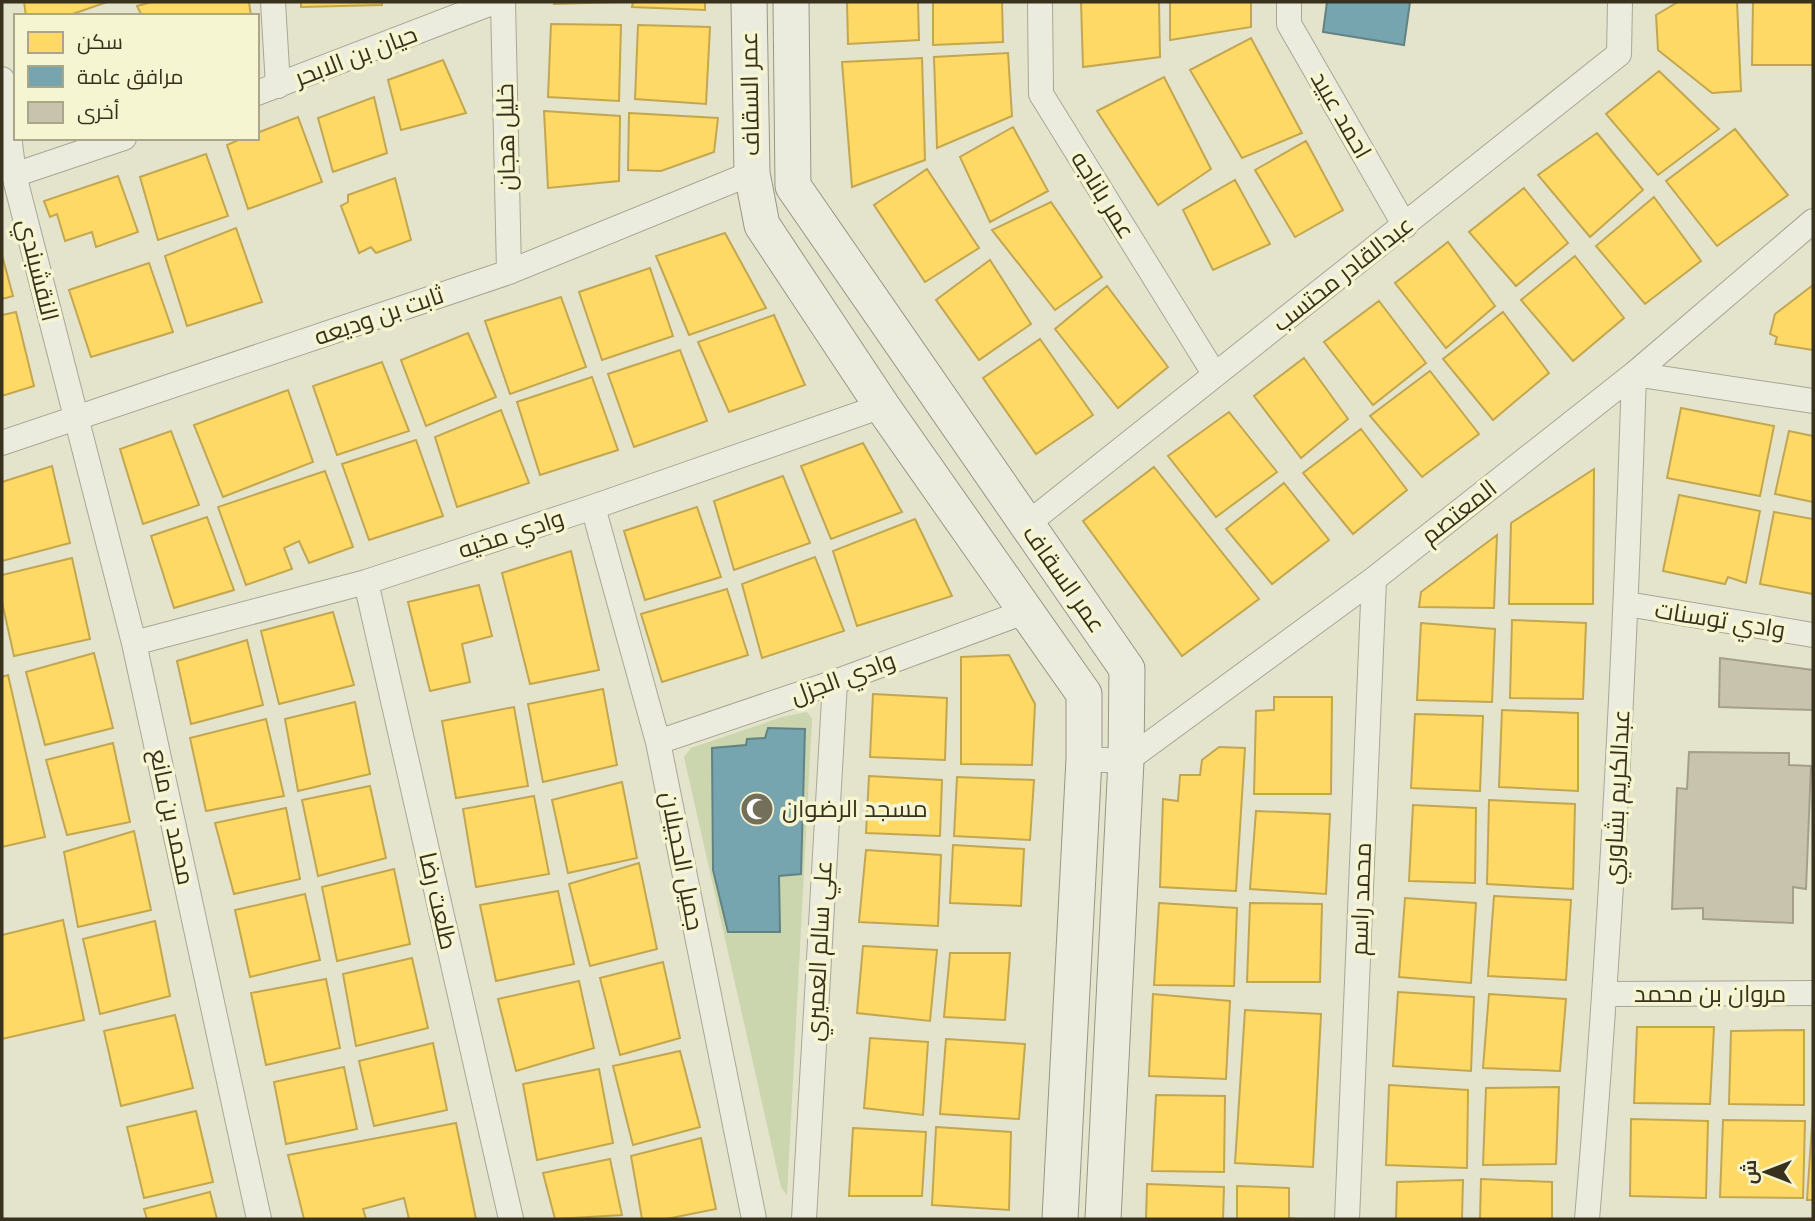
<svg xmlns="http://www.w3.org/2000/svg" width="1815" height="1221" font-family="'Times New Roman',Cairo,serif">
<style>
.green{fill:#cbd6ae}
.homes{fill:#ffd966;stroke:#c3a750;stroke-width:2}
.public{fill:#76a5af;stroke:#638283;stroke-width:2}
.building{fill:#c8c3ad;stroke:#a49f8b;stroke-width:2}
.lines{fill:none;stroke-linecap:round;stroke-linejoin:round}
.street-casing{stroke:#a9a795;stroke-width:26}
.secondary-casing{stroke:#999685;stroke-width:37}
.street{stroke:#ececde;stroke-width:24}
.secondary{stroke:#ececde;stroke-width:35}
.labels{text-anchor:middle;stroke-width:7;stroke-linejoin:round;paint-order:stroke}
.street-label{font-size:24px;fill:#37311d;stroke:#f6f5d1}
.poi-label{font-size:24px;fill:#37311d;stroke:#f6f5d1;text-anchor:start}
</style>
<rect width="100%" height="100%" fill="#e4e3cc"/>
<path class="green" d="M807,712l5,7 -25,476 -6,-8 -97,-430 7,-9 91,-31z"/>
<path class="homes" d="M24,2h83l-40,14h-41z
M152,2h97l2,14h-109l-5,-10z
M301,2h81v3l-81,2z
M554,2h63l-63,2z
M633,2h72v8l-73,-3z
M847,2h71l1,38 -71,4z
M933,2h69l1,40 -70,3z
M1081,2h78l1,55 -77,10z
M1170,2h81v25l-81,13z
M1678,2h59l4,89 -29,2 -54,-43 -2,-35z
M1753,2h60v63h-61z
M551,24l70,1 -2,76 -71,-4z
M638,25l72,2 -4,77 -71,-5z
M1251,38l51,95 -60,25 -52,-88z
M1008,53l4,63 -75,32 -3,-91z
M922,58l3,102 -73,27 -10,-125z
M443,60l23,53 -65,17 -13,-50z
M1659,71l60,58 -61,46 -52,-61z
M1164,77l47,92 -53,36 -61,-94z
M374,97l13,56 -54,19 -15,-54z
M544,111l76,5 -1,65 -71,7z
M629,113l89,5 -4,34 -53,19 -33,-1z
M298,117l24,65 -74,27 -21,-64 16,-7h14v-5z
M1013,127l35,64 -58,31 -30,-65z
M1735,129l53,66 -71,51 -51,-65z
M1597,133l46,57 -53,47 -52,-62z
M1306,141l37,69 -48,27 -40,-67z
M206,154l22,62 -70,24 -18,-63z
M927,169l52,79 -54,34 -51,-77z
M118,176l20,56 -42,15 -4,-15 -27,9 -8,-27 -7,3 -6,-16z
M395,178l16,62 -35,13 -5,-6 -12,6 -18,-47 7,-4v-7z
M1235,180l35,64 -57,26 -30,-60z
M1524,188l44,55 -52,43 -47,-54z
M1654,197l47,64 -56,43 -49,-58z
M1051,202l51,75 -47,33 -63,-80z
M236,228l26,74 -75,24 -22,-70z
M725,233l41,75 -77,27 -33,-79z
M1448,242l47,64 -49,42 -51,-65z
M2,255l11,41 -11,3z
M1575,256l49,62 -51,43 -52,-61z
M990,260l41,64 -52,36 -43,-60z
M149,263l24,69 -82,25 -22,-67z
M650,268l23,68 -71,24 -23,-68z
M1813,285v65l-38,-6 2,-7 -7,-3 5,-20z
M1107,286l61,81 -50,41 -63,-79z
M561,297l25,70 -76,27 -25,-73z
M1379,301l47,62 -53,42 -49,-63z
M16,312l18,74 -32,10v-81z
M1503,312l46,61 -56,47 -50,-61z
M774,315l31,70 -76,27 -31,-70z
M468,333l28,64 -70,29 -25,-66z
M1040,339l53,76 -57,39 -53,-76z
M680,350l27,71 -73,26 -26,-73z
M1304,358l44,61 -47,39 -47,-62z
M382,362l27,69 -72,24 -24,-69z
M1430,371l49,63 -57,43 -52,-61z
M592,377l26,73 -78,25 -23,-73z
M288,390l25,72 -90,35 -29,-72z
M1681,408l93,18 -14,70 -93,-18z
M501,410l28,73 -72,24 -22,-70z
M1229,412l48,60 -61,45 -48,-61z
M1361,429l46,61 -54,44 -50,-61z
M171,431l28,74 -56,19 -23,-75z
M1789,431l24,5v66l-38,-8z
M416,440l27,76 -74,24 -27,-76z
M863,443l39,69 -71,27 -30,-73z
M52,466l18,77 -68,18v-79z
M1154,467l105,132 -77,57 -99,-135z
M1594,469l-1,135h-84l2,-81z
M325,471l28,76 -44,16 -10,-22 -15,7 8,21 -46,16 -28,-78z
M783,476l27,67 -76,27 -20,-69z
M1284,483l45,57 -57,44 -46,-55z
M1679,495l81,16 -14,72 -18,-6 -3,7 -62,-13z
M697,507l24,70 -76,23 -21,-69z
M1774,512l39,7v75l-53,-10z
M207,517l27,73 -60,18 -23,-72z
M915,519l37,77 -95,30 -24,-75z
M1497,535l-3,73 -75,-1 2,-15z
M571,551l28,119 -69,14 -28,-111z
M815,557l29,74 -82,27 -20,-74z
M72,558l18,81 -76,17 -12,-54v-27z
M479,585l13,51 -30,8 8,38 -40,9 -22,-89z
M727,589l21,66 -86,27 -21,-68z
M333,612l21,73 -75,19 -18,-73z
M1512,620l74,3 -3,76 -73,-1z
M1421,623l74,6 -3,73 -75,-2z
M247,640l16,65 -72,19 -14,-63z
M94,653l19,75 -68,17 -19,-73z
M1009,655l26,49 -3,61 -71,-1v-107z
M8,675l37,162 -43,10v-170z
M603,689l14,76 -74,17 -15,-78z
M873,694l74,4 -2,62 -75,-3z
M1274,697h58l-1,97h-77l2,-83 18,-1z
M355,702l15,72 -72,17 -13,-72z
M514,707l14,79 -72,12 -14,-77z
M1502,710l76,3v78l-79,-4z
M1415,714l68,2 -3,75 -69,-3z
M266,719l18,77 -78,15 -16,-73z
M113,743l17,79 -63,13 -21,-75z
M1219,747l26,1 -9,143 -76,-4 3,-88 15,2 2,-26h20l2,-15z
M869,776l73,4 -2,56 -74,-3z
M957,777l77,3 -4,60 -76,-4z
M622,782l15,76 -69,15 -16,-73z
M370,786l16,72 -68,18 -16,-76z
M534,796l15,78 -73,13 -13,-78z
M1489,800l86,4 -2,85 -86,-5z
M1413,805l63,3 -1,75 -66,-2z
M286,808l14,71 -66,15 -19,-71z
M1256,811l74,3 -4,80 -76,-5z
M134,831l17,79 -73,17 -14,-75z
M953,845l71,4 -3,57 -71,-3z
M866,850l75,5 -3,71 -79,-4z
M639,863l18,86 -67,17 -21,-82z
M394,869l16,75 -73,17 -15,-74z
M558,891l16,73 -78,17 -16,-76z
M305,894l15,66 -70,17 -15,-67z
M1494,896l77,4 -5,80 -78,-4z
M1405,898l71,5 -5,80 -72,-6z
M1159,903l78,5 -3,78 -80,-1z
M1250,903l72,1 -2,78h-73z
M63,920l21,100 -82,19v-104z
M155,921l15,75 -70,18 -17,-75z
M863,946l74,4 -7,71 -73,-8z
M950,953h60l-5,67 -61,-3z
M412,958l16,70 -72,18 -13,-72z
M663,962l17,76 -60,17 -20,-77z
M326,979l14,69 -74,17 -15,-72z
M579,981l15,67 -78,23 -18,-72z
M1398,992l76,5 -3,74 -78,-5z
M1153,994l77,7 -4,78 -77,-3z
M1489,994l77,5 -6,72 -77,-3z
M1245,1010l76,4 -8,153 -78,-4z
M175,1015l18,73 -72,18 -17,-75z
M1637,1027h77l-4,77 -76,-1z
M1804,1030v75l-75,-1 2,-73z
M870,1038l58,4 -5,73 -59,-7z
M946,1039l79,5 -6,75 -79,-5z
M433,1043l14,67 -73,16 -15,-65z
M680,1051l20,76 -67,18 -20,-79z
M344,1067l13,62 -71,15 -12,-62z
M599,1069l14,74 -76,17 -14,-76z
M1389,1085l79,5 -1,78 -81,-3z
M1559,1087l-3,77 -73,1 3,-77z
M1156,1095l69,1 -1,76 -72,-1z
M196,1111l17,71 -69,16 -17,-71z
M1813,1111v89h-6z
M1631,1119l77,2 -2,77 -76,-2z
M1723,1120l82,1 -2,77 -83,-1z
M456,1123l20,96h-67l-5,-21 -41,11 3,10h-62l-16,-64z
M936,1127l75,5 -2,78 -77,-5z
M853,1128l73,4 -4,64h-73z
M701,1138l15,71 -50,10h-24l-11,-63z
M610,1159l12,56 -67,4 -12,-46z
M1481,1179l71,3v37h-72z
M1463,1180l-1,39h-66l1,-37z
M1147,1184l77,3 -1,32h-77z
M1237,1186l52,2v30l8,1h-60z
M210,1192l7,27h-70l-3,-10z"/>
<path class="public" d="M1327,2h83l-6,43 -81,-13z
M768,728l37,1 -4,145 -22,2 1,56h-52l-15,-62 -1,-122 34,-3 1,-6 18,-1z"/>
<path class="building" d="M1720,658l93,12v40l-94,-3z
M1689,752l100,1v12l22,1 -5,123 -13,-2v36l-90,-4v-11l-31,1 5,-121 10,1z"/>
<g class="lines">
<defs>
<path id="street" d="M273,2l5,84
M503,2l6,270
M1040,2l1,92 174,281
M1289,2v22l116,202
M2,79l12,96 120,468 125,576
M257,93l237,-91
M14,175l110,-37
M2,443l507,-171 243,-99
M593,507l65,235 96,477
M1026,525l593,-471 1,-52
M366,582l145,637
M1627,604l186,31
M134,643l232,-61 227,-75 289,-101
M658,742l177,-60 192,-71
M1084,759l42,2 248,-182 260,-205 179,-153
M1606,994l207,-1
M804,1219l31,-537
M1347,1219l27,-640
M1587,1219c24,-281 38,-563 47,-845l179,27"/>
<path id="secondary" d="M749,2l3,171 10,52 120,181 202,288v65l-24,460
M791,2l2,184 334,483 -1,92 -23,458"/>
</defs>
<use href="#street" class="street-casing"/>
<use href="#secondary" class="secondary-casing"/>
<use href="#street" class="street"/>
<use href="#secondary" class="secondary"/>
</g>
<defs>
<symbol id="mosque-disc" viewBox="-11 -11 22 22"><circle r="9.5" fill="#746f5a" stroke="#f6f5d1"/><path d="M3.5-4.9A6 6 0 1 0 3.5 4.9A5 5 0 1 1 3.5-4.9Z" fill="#fff"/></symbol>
</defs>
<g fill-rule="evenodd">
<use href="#mosque-disc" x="738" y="790" width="38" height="38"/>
</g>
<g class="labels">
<g class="street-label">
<text transform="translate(356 56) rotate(-21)" y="8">حيان بن الابحر</text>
<text transform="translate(750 94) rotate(-91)" y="8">عمر السقاف</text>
<text transform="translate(1341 115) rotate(60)" y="8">احمد عبيد</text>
<text transform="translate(506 137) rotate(-91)" y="8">خليل هجان</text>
<text transform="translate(1103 195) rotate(58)" y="8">عمر باناجه</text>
<text transform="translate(38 270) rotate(76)" y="8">النقشبندي</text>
<text transform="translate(1343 274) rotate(-38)" y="8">عبدالقادر محتسب</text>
<text transform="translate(379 316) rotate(-19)" y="8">ثابت بن وديعه</text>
<text transform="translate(1459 512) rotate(-38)" y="8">المعتصم</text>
<text transform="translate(511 534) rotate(-18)" y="8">وادي مخيه</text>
<text transform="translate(1064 579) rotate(55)" y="8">عمر السقاف</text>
<text transform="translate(1720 620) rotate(9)" y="8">وادي توسنات</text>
<text transform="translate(843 678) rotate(-20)" y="8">وادي الجزل</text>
<text transform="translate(1617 797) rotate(-87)" y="8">عبدالكريم بشاوري</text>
<text transform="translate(172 817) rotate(78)" y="8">محمد بن مانع</text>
<text transform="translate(682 861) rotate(79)" y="8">جميل الحجيلان</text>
<text transform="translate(1361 899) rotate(-88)" y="8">محمد راسم</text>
<text transform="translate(438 901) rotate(77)" y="8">طلعت رضا</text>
<text transform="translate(819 951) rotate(-87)" y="8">علي سالم العميري</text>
<text x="1710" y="1002">مروان بن محمد</text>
</g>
<g class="poi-label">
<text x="782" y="817">مسجد الرضوان</text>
</g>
</g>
<rect width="1815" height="1221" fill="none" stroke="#37311d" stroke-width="7"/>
<rect x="14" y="14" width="245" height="126" fill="#f6f5d1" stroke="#aaa789" stroke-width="2"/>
<rect x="28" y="32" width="35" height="21" fill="#ffd966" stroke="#aaa789" stroke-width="2"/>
<text x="77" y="49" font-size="21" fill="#37311d">سكن</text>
<rect x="28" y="66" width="35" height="21" fill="#76a5af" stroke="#aaa789" stroke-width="2"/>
<text x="77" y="84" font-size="21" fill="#37311d">مرافق عامة</text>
<rect x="28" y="102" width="35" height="21" fill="#c8c3ad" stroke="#aaa789" stroke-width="2"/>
<text x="77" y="119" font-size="21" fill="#37311d">أخرى</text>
<g transform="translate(1766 1172) rotate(270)" stroke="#f6f5d1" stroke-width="5" paint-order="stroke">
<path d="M0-5L12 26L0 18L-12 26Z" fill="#37311d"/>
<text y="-10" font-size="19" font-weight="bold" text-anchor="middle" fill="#37311d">ش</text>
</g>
</svg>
